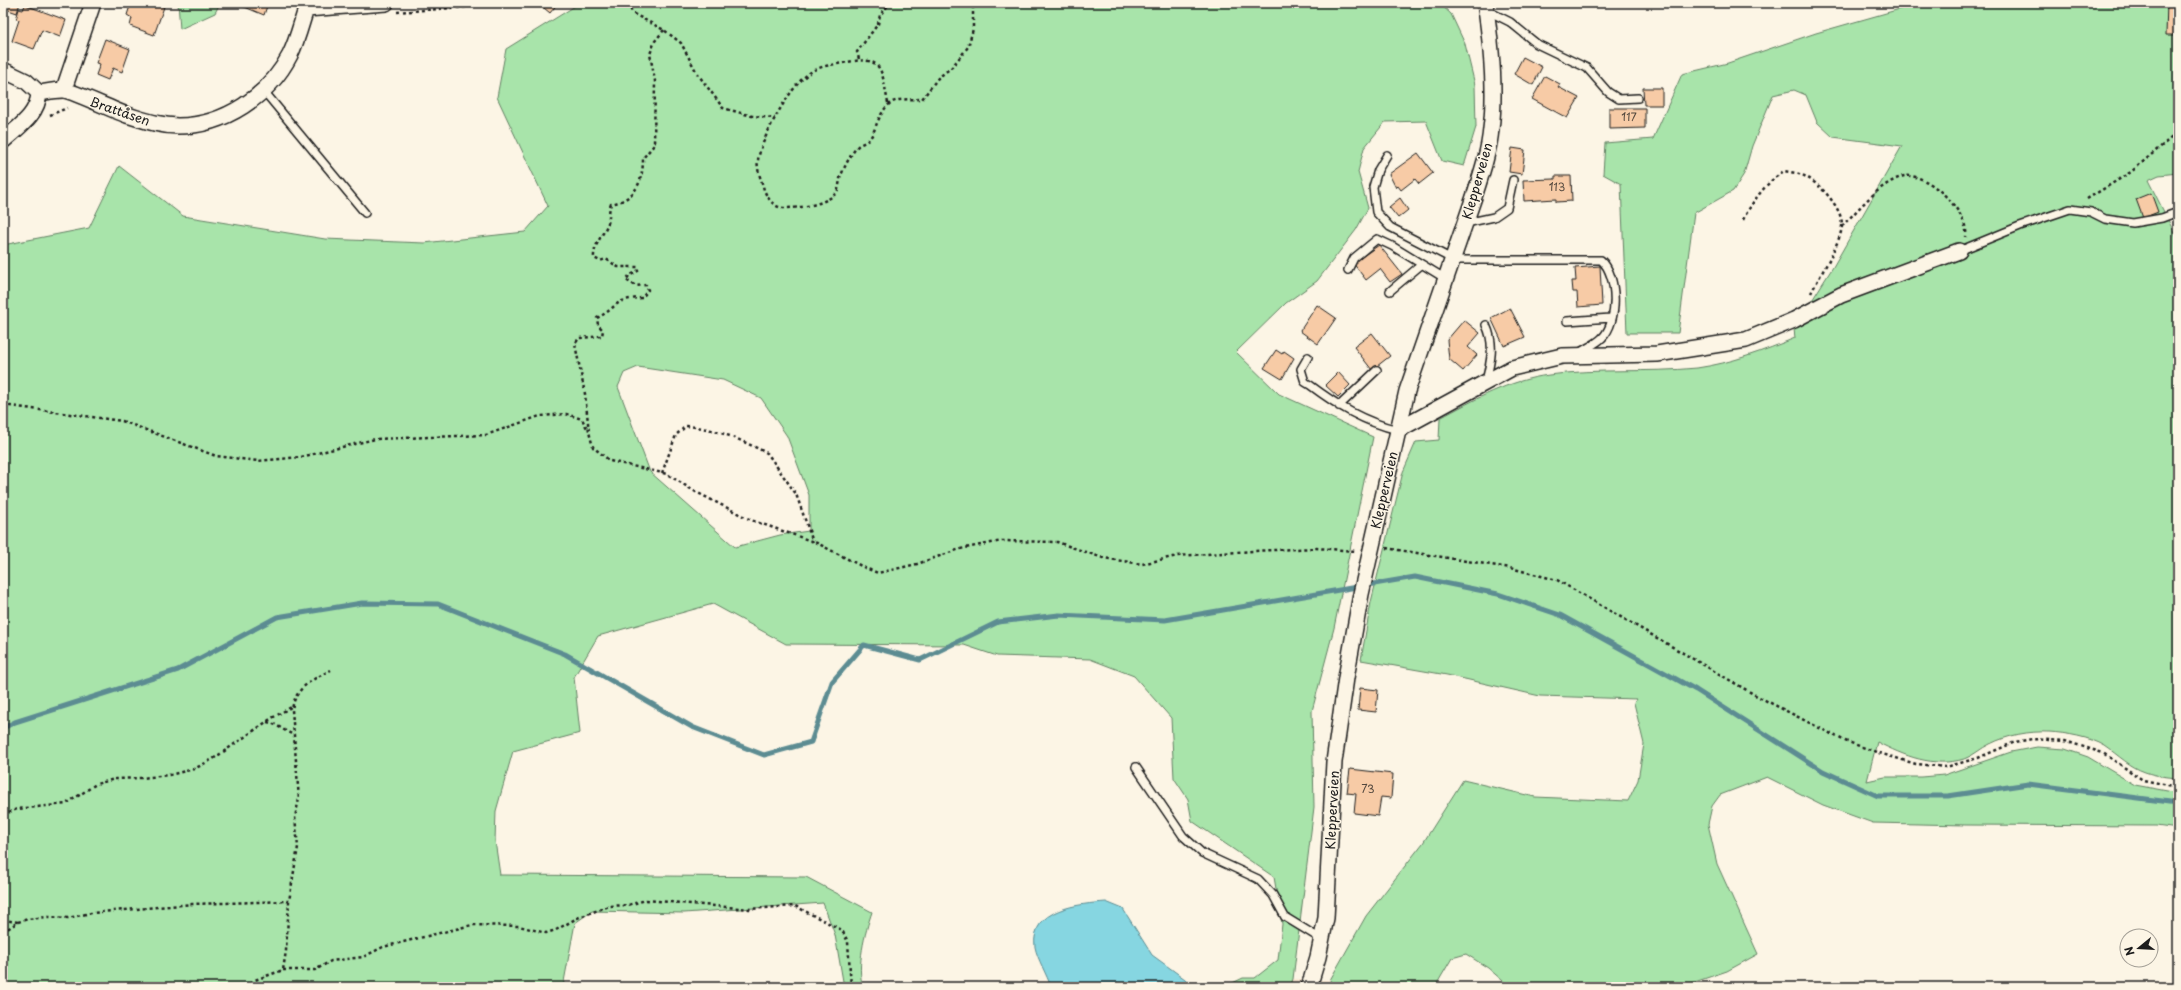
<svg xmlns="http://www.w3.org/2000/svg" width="2181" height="990" font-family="'Playpen Sans',sans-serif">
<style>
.built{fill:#fae8d2}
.green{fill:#a8e4aa;stroke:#628063;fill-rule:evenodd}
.water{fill:#86d6e1;stroke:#5c8c92}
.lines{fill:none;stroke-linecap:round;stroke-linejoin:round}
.stream{stroke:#5c8c92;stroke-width:5}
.building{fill:#f7cba6;stroke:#1c1c1c}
.lane-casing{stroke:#1c1c1c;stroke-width:10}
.street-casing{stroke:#1c1c1c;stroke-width:18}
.path{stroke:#1c1c1c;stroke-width:2.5;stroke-dasharray:3 3;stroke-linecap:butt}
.lane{stroke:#fcf5e5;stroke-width:7}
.street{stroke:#fcf5e5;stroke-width:15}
.labels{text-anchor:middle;stroke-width:3;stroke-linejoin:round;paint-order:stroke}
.number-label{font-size:11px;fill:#53483e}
.street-label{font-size:13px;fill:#1c1c1c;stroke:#fcf5e5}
</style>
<rect width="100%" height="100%" fill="#fcf5e5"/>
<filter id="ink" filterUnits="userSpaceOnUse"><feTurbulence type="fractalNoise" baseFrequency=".025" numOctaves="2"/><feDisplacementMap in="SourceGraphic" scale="8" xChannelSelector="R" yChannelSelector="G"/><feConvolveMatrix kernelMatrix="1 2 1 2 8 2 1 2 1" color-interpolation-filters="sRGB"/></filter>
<g filter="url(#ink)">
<path class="built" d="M1293,979l37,1 2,7h-42z"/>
<path class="green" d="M178,3h42l-5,10 -35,16z
M580,3h859l12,11 14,30 10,41 1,42 -12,39 -22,-5 -16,-40 -41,1 -21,26 -6,24 10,36 -12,22 -39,51 -31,22 -50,49 43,42 94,43 -39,191 -22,83 2,96 -21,172 -3,8h-66l19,-9h12l23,-18 4,-36 -8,-47 -82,-56 -4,-22 -14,-21 -3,-60 -37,-42 -44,-17 -93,-3 -33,-11 -178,-1 -73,-40 -115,32 -24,41 6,56 -67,18 -17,60 -1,30 5,34 306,2 66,35c-7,20 -16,55 -9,75h-19l-9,-52 -12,-32 -139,10 -92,-2 -17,12 -12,64h-560v-742l86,-17 30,-62 64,50 142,23 99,4 101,-11 23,-26 -51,-109 9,-48zM638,367l85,13 38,18 26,38 22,59v36l-29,4 -45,12 -85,-75 -32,-85 6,-14z
M1921,3h257v170l-19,2 -11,5 30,60v538c-11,-1 -22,-2 -33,-6 -15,-5 -27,-17 -40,-26 -15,-9 -39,-13 -56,-14 -20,-1 -41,3 -59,12 -9,4 -17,12 -26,15 -30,9 -60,-3 -87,-17l-10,39 18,-4h36l23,-2 67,-23 26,-5 28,2 23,8 47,28 43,8v36l-22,-3 -190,-1 -93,-2 -50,-18 -56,-28 -47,18 -8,11 -4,18 9,40 41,90 -31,17 -47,16h-170l-22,-19 -22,-14 -14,4 -17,29h-103l-2,-7 36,-64 57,-73 40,-63 72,17 93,4 10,-21 6,-36 -10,-41 3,-4 -97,-3 -93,-21 -86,-15 10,-58 32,-130 13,-30 23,-2 1,-22c34,-18 69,-38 109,-43 49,-7 99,-2 148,-7 35,-5 66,-17 98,-30l-1,-9 39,-62 69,-121 -69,-9 -16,-15 -11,-27 -12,-5 -21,5 -21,51 -8,28 -11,17 -39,22 -16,120h-51l-6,-149 -18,-10 2,-31 48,-4 29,-65 46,-11 88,-30z"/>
<path class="water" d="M1106,902l17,7 29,46 44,32h-145c-4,-12 -14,-29 -16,-40 -5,-39 45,-43 71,-45z"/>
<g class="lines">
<path class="stream" d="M3,728l12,-6 163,-52 99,-53 85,-14 76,1 127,50 127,73 72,28 47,-13 21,-60 32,-37 56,15 78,-38 61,-7 106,5 250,-43 83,17 62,21 136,75 127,81 55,25h70l80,-12 150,19"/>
</g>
<path class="building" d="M3,3h17l-3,10 -14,-5z
M131,3h31l-1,3 3,1 -10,28 -24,-9 2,-8 -5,-3z
M235,3h33l-4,12z
M538,3h20l-8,10z
M2167,3h11v32h-12z
M25,5l41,15 -6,17 -18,-7 -8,19 -22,-8 7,-21 -3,-1 3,-10 4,1z
M105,39l25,10 -8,23 -9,-4 -5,12 -12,-5 4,-11 -4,-1z
M1523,57l19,10 -9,18 -19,-11z
M1545,76l15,8 -2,3 21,11 -12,20 -35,-19z
M1643,88h19v17h-18z
M1609,108h36v20l-36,1z
M1512,148l13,2 -3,24 -13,-2z
M1418,153l15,20 -14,11 -4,-5 -14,11 -3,-4 -2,2 -7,-14z
M1555,176h16l1,25 -16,1v-3l-32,2 -1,-21 32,-1z
M2151,193l7,19 -15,6 -7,-19z
M1400,198l8,12 -10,8 -9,-11z
M1379,245l23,29 -12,8 -10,-13 -14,11 -13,-17z
M1600,266l2,39 -24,2 -1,-15h-4l-1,-11h4l-1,-13z
M1317,305l19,13 -18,26 -18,-13z
M1510,308l15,29 -21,9 -13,-28z
M1464,320l16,13 -12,14 9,8 -14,16 -14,-12 -2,-19z
M1372,333l18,23 -18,14 -18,-23z
M1276,350l6,4 2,-3 10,7 -12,21 -18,-11z
M1338,372l12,13 -12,12 -13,-12z
M1360,688l18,2 -2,22 -18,-2z
M1350,769l43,5 -2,24 -10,-1 -3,19 -24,-3 2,-19 -9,-1z"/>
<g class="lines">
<defs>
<path id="lane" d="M1486,10l24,12 27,22 50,24 21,24 11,7 19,-1
M263,90l102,123
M1387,155l-9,15 -5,17 3,25 14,15 64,33h147c17,15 18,62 1,78 -6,6 -16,10 -23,15
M1466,223l28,-6 13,-9 6,-28
M1959,251l61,-25 50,-17 21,3 14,7 28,4 29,-5 16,-6
M1348,270l6,-12 23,-19 15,7 54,33
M1390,291l31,-26
M1567,321l44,-3
M1486,325c9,19 5,36 0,56
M1308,357l-7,12 4,13 5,3c28,21 54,37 88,45
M1339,406l38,-36
M1136,767l47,69 19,17 56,26 15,16 12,22 36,22"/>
<path id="street" d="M306,9l80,-6
M3,70l23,11 13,12
M64,89l29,-86
M39,93c7,-1 16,-3 24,-3 8,0 52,21 64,25 17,5 33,11 51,11 46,0 91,-30 112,-71 8,-16 12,-35 18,-52
M3,141c15,-14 35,-26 36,-48
M1398,430l114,-62 50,-12 95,-2 89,-14 48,-20 47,-25 118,-44
M1309,987l9,-30 8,-39 8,-156 12,-84 15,-84 46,-203 67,-194c7,-22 15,-45 17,-68 5,-39 0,-87 -6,-126"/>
</defs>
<use href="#lane" class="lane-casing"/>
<use href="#street" class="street-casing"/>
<path class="path" d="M629,3l3,10 32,17 17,13 16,30 26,35 29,8 23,2
M397,12l70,-5 13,-4
M664,30l-9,11 -5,13 5,27 -1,64 -11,13c0,24 -7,41 -32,46 -3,7 -1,14 -3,19 -4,11 -15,22 -14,35l6,3 6,-2 12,8h20v4l-9,5 -3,4 10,6 10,-1 2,5 -6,8c-30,1 -23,9 -45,20l1,7 5,5 -1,6 -23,2 -4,6 10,50 4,38 4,15 17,14 57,13 27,17 57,29 66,23 48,25 13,5 39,-9 43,-15 42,-8 55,1 46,16 39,6 35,-8 76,-5 63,-3 40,3
M859,59l-2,-7 21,-28 2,-9 10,-12
M888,103c-7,-34 -4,-49 -45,-40 -12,2 -26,3 -36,12 -18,13 -46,64 -49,85 -2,9 4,21 6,30 4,9 10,18 21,18 14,0 38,-3 49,-13 7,-5 4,-15 8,-22 4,-9 9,-19 15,-26 3,-4 10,-4 12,-8 4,-4 6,-11 8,-16 12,-27 19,-23 45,-24l16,-21 14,-11 16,-20 5,-18v-26
M50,115l17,-7
M2087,199l44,-27 47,-40
M1743,220c10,-20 23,-37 41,-49 6,1 13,2 18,4 16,6 41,33 40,51 -1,16 -23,51 -31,67
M1842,226c17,-17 36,-41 59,-49 23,-9 69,35 65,60
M3,405l119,16 94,35 42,5 43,-4 74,-18 111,-4 54,-19 26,-2 16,5 6,11
M662,473l14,-38 10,-9c30,2 55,14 81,27l3,4 26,37 17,48
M1386,548l124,20 47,12 200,116 88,45 34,12 37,11 30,3 32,-9 37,-16 17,-3 33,2 38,12 40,27 35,7
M267,722c11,2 17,10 28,13
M3,815l14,-6 49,-5 30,-20 19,-5 27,-1 27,-3 25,-6 19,-10 59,-41 21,-12
M3,920l15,2
M3,932l15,-10 10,-3 20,-2 20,1 23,-5 101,-9 97,-3 9,-54 -3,-30 4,-18 -7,-89c3,-23 20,-30 39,-40
M283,970h32l16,-9 32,-4 20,-10 89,-22 47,1 27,7 10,-3 21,-12 32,-12 19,-1 18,-5 103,9 46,-3 47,24 6,12 3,45
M246,987l9,-7 28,-10 3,-19 3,-50"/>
<use href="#lane" class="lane"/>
<use href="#street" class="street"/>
</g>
</g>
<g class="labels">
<g class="number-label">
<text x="1629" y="121">117</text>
<text x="1557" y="191">113</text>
<text x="1368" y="793">73</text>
</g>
<g class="street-label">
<text transform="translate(120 111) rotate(19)" y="5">Brattåsen</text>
<text transform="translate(1477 181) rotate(-74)" y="5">Klepperveien</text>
<text transform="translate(1384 490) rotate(-77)" y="5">Klepperveien</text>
<text transform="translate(1332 810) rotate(-87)" y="5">Klepperveien</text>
</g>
</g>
<rect width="2181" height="990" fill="none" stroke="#fcf5e5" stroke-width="16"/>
<rect x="8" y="8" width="2165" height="974" fill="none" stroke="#1c1c1c" stroke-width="1.5" filter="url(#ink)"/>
<g transform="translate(2139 948) rotate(252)"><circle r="19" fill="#fcf5e5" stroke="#a29e95"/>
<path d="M0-3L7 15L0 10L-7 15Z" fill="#1c1c1c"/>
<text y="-6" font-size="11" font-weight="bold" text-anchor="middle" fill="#1c1c1c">N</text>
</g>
</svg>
